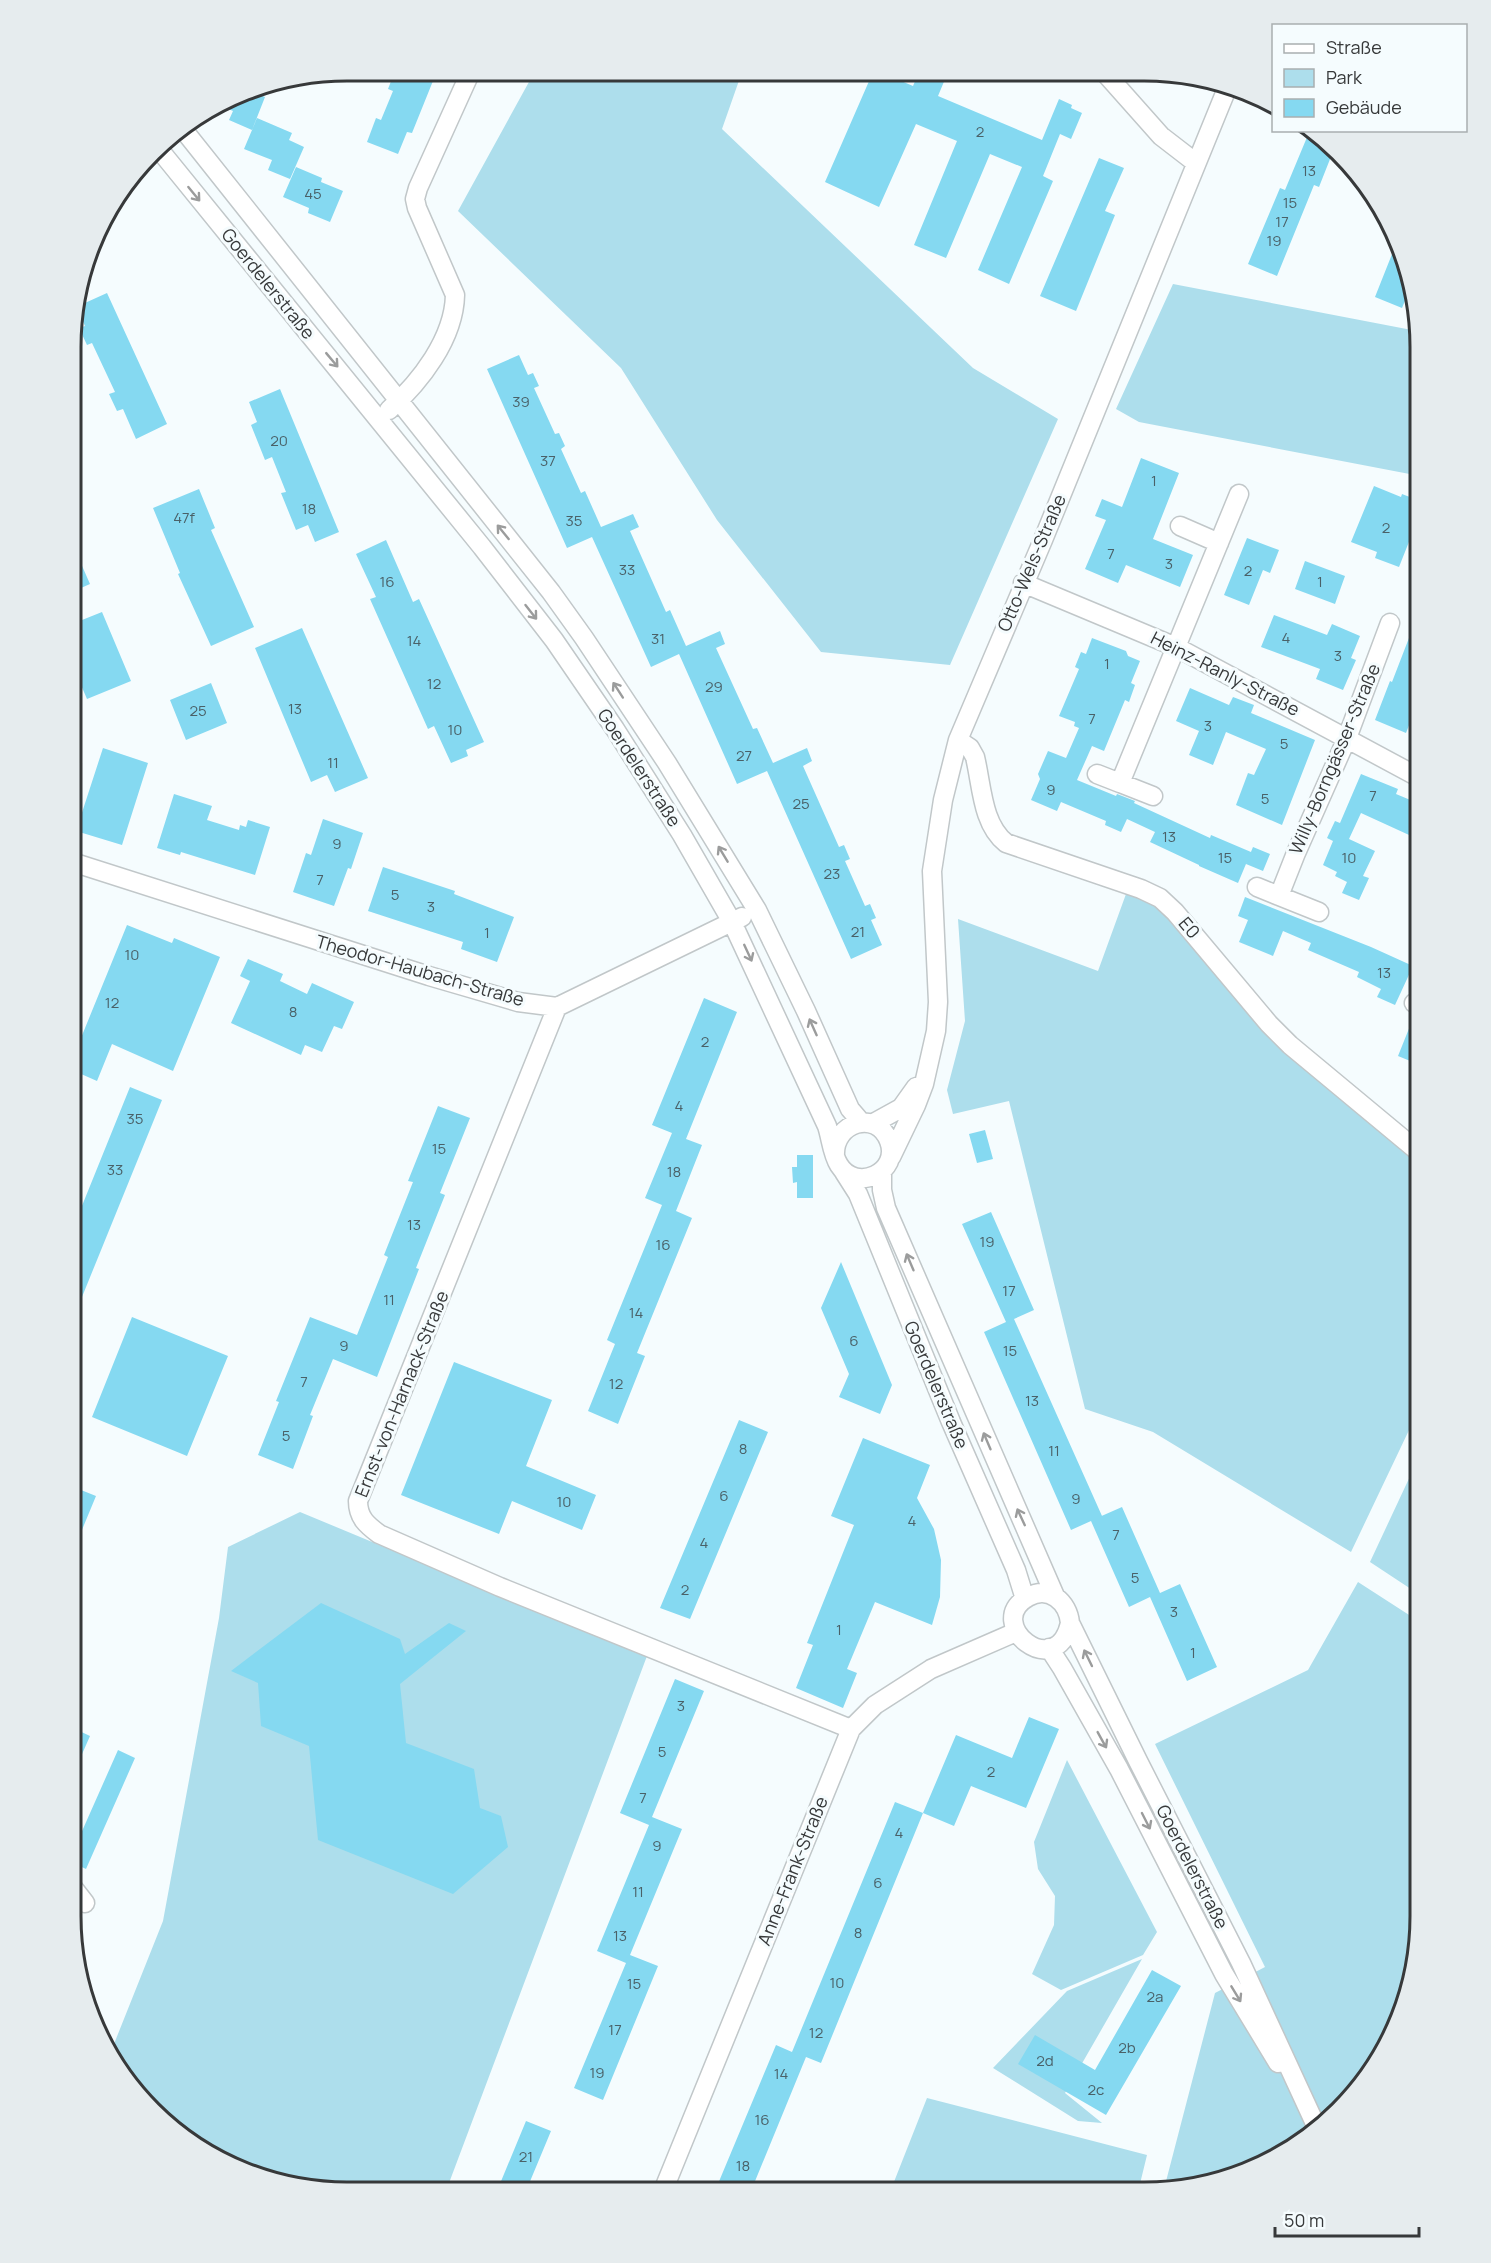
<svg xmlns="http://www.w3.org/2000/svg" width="1491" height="2263" font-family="Manrope,sans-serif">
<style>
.green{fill:#addeec}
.building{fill:#85d9f1}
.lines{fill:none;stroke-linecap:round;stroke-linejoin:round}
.minor-casing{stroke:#c1c7c9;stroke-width:21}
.minor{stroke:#fff;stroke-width:18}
.oneway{stroke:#9b9c9c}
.labels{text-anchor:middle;stroke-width:6;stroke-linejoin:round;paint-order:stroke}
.number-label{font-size:15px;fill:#4a6168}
.street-label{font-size:18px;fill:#37393a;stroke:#f5fcfe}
.rim{fill:none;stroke:#37393a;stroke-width:3}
</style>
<rect width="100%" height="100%" fill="#f5fcfe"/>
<path class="green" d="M535,71l207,1 -20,57 251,239 85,51 -108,246 -129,-13 -104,-132 -96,-152 -163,-157z
M1173,284l244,47 3,16v129l-281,-54 -23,-13z
M1126,894l31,11 263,255v247l-69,145 -198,-120 -68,-23 -76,-308 -56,13 -6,-24 18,-69 -7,-102 140,52z
M1420,1455v140l-50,-33z
M300,1512l347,144 -201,535 -135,-1 -70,-18 -62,-36 -51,-51 -18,-31 53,-133 56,-303 9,-71z
M1358,1582l62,40v313l-20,87 -36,62 -51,51 -63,36 -86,18 51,-196 50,-26 -110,-223 153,-74z
M1067,1760l90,172 -14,23 -82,35 -29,-16 22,-49 1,-29 -17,-27 -4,-27z
M1142,1959l-77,134 37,30 -24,-2 -85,-53 74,-77z
M927,2098l220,57 -9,37h-248z"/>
<path class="building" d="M395,71h42l-25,62 -5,-1 -9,22 -31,-12 9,-24 5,2 12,-29 -5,-2z
M873,72h7l33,14 6,-14h29l-10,24 104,44 17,-41 13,6 -1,3 11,5 -11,26 -11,-5 -17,42 10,5 -44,103 -31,-14 44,-103 -32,-13 -44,104 -32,-13 43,-104 -41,-17 -37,83 -54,-25z
M248,90l17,7 -13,33 -23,-10 4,-9 -14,-6 22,-14z
M257,118l35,15 -3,7 15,7 -14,32 -22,-9 4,-10 -28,-11z
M1310,130h5l19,19 -15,38 -5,-2 -37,91 -29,-12 32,-76 5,2z
M1099,158l25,10 -19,43 10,4 -39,96 -36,-15z
M296,167l26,11 -1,4 22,9 -13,31 -22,-9 1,-5 -26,-11z
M1398,239l11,52 -7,17 -27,-11z
M107,293l60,131 -31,15 -13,-30 -6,2 -8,-17 6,-2 -23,-49 -5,2 -8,-17 6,-2 -9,-19z
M519,355l9,20 5,-2 6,13 -5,2 21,46 4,-1 6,13 -4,3 20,44 4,-2 16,36 32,-13 6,13 -9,4 36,81 4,-2 16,36 34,-15 5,13 -9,4 37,81 4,-1 16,35 34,-15 5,13 -9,5 36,81 5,-2 6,14 -5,2 20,45 5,-2 6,14 -5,2 11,25 -31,14 -84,-188 -30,13 -58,-130 -28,13 -59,-130 -25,11 -80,-179z
M280,389l59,143 -24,10 -7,-17 -12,5 -15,-37 5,-1 -14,-35 -7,3 -14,-35 6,-3 -8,-20z
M1141,458l38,15 -26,66 40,16 -13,32 -54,-22 -8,18 -33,-14 21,-49 -11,-4 7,-17 20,8z
M1374,486l27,11 1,-3 18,7v13l-21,53 -24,-9 2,-6 -26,-10z
M199,489l16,39 -4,2 43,97 -43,19 -33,-72 2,-1 -27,-65z
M1247,538l32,12 -9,23 -7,-3 -14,35 -25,-10z
M386,540l27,62 6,-3 65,143 -18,8 2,6 -17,7 -17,-37 -6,3 -58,-130 6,-2 -20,-43z
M72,543l18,41 -18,8z
M1305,561l40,15 -10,28 -40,-15z
M102,612l29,69 -44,18 -15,-35v-40z
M1419,612l1,85 -14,36 -31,-13 15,-39 2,1z
M1274,615l53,20 5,-11 28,12 -9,22 5,2 -13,30 -27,-11 4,-10 -59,-22z
M302,628l66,150 -33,14 -8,-17 -16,7 -56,-134z
M1092,638l34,13 2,5 12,5 -9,22 4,2 -6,17 -4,-2 -21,51 -12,-5 -15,34 39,16 1,-2 18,7 -1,2 76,35 1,-3 40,17 -13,31 -39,-17v-1l-49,-23 5,-10 -28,-13 -6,13 -16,-7 1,-4 -45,-19 -4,9 -26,-11 9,-21 -2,-5 10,-23 18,7 13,-30 -5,-2 1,-4 -16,-6 20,-47 -4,-2 6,-15 5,2z
M211,683l16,40 -41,17 -16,-40z
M1190,688l39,17 4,-8 21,8 -3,8 64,27 -33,85 -46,-20 12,-32 6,2 12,-26 -40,-17 -13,33 -24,-10 10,-24 -23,-10z
M103,748l45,15 -26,82 -46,-14z
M1361,774l37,15 -2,5 24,10v36l-59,-27 -12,26 26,12 -12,25 6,2 -10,22 -17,-7 5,-11 -12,-6 2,-4 -14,-7 10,-24 -6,-3 8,-17 5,2z
M174,794l38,12 -5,14 32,10 1,-5 6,2 2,-7 22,7 -15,48 -74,-23 -1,3 -23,-7z
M323,819l40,14 -12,36 -3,-1 -14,38 -41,-14 13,-39 5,2z
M1253,847l17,7 -7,17 -17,-7z
M383,867l72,24 -1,3 60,23 -17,45 -36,-13 2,-7 -95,-31z
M1245,897l126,50 42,19 -18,39 -18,-8 4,-8 -24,-12 2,-5 -51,-22 3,-7 -28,-12 -10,25 -34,-14 9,-22 -10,-4z
M127,925l45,18 2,-5 46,19 -47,114 -61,-27 -15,37 -25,-11v-10z
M248,959l35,15 -3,7 27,13 5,-11 42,19 -12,27 -8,-3 -12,26 -17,-7 -4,10 -70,-32 19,-42 -10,-5z
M704,998l33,14 -51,127 16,6 -26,66 16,7 -55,135 8,3 -27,68 -30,-13 27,-67 -8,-4 55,-135 -17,-7 27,-65 -20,-8z
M1414,1016l6,1v48l-22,-9z
M130,1087l32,13 -91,224v-91z
M438,1106l32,12 -30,75 5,2 -29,73 3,1 -42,108 -44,-18 -23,56 3,1 -20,53 -35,-14 21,-53 -3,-1 34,-84 47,18 31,-78 -4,-2 29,-73 -5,-1z
M985,1130l8,29 -16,4 -8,-29z
M797,1155h16v43h-16v-16l-4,1 -1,-16h5z
M991,1212l43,98 -20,9 88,197 -5,2 25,-11 38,86 20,-9 37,83 -30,14 -37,-84 -21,10 -38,-86 -20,9 -87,-198 22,-10 -44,-98z
M841,1262l51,123 -12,29 -41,-17 10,-23 -28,-66z
M132,1317l96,39 -41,100 -95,-39z
M454,1362l98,38 -26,66 70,29 -14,35 -70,-29 -13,33 -98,-39z
M739,1420l29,12 -78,187 -30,-11z
M863,1438l67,27 -13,33 17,31 7,31 -1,37 -8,28 -57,-23 -28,67 10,4 -14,35 -47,-20 17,-43 -6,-2 47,-118 -23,-9z
M71,1486l25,10 -24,58h-1z
M321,1603l79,36 5,15 44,-31 17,8 -66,53 6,59 68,26 6,39 21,8 7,31 -55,47 -135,-54 -9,-94 -48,-20 -3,-43 -27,-12z
M675,1679l29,12 -52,126 30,12 -52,126 28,11 -55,134 -29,-12 52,-125 -29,-12 52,-126 -29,-12z
M1029,1717l30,12 -33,79 -55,-22 -17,40 -31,-13 33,-78 56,23z
M71,1727l19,9 -19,43z
M118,1750l17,8 -49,111 -15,-7v-6z
M895,1802l28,11 -102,250 -15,-6 -55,134h-36l61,-146 16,7z
M1152,1970l29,16 -75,129 -88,-51 17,-29 60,35z
M526,2121l25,10 -25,60h-29z"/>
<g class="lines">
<defs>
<path id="minor" d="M1105,73l56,63 35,27
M182,128l369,464 33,46 83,125 90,147 49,101 44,98 12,14
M158,148l324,399 72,93 61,89 67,106 50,87 95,204c4,12 5,28 12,39 17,28 62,7 50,-24 -12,-32 -56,-19 -54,15
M389,410c31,-28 65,-71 66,-115l-38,-87 -2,-9 3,-11 53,-117
M1180,526l39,17
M1023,583l153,64 244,131
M958,740l12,8 5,9c7,29 7,67 31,86l135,46 19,9 15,14 94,112 21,21 130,108
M1097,774l23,9
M1153,796l-33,-13 119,-289
M72,862l357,114 89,26 39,5 185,-90
M1257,887l22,9
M1319,912l-40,-16 17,-43 51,-115 43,-115
M1414,1003l6,3
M557,1007l-199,494c0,17 9,24 21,33l121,53 351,142
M872,1124l29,-16 15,-21
M891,1157l25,-52 8,-21 12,-53 2,-29 -6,-131 11,-71 15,-60 85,-200 185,-454
M844,1172l14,22 93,228 65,148 9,29
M882,1172v18l4,18 169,388
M1070,1623c-14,61 -88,0 -42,-26 21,-12 40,5 42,26l68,138 103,202 77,167
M1049,1648l13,20 57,101 105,205 54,89
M71,1885l14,18
M663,2191l188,-462 24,-24 56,-36 85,-37"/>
</defs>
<use href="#minor" class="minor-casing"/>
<use href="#minor" class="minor"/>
</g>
<defs><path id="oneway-shaft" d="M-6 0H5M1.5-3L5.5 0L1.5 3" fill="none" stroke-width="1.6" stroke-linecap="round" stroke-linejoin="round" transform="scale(1.5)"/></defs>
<g class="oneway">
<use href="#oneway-shaft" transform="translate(194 194) rotate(51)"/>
<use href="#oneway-shaft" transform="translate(332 360) rotate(50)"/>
<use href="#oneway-shaft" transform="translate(503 532) rotate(-129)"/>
<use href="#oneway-shaft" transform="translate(531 612) rotate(52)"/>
<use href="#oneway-shaft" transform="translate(618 690) rotate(-123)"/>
<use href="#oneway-shaft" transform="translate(723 854) rotate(-121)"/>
<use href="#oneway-shaft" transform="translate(748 953) rotate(65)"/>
<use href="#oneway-shaft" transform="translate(813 1027) rotate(-114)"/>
<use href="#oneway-shaft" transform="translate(910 1262) rotate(-113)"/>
<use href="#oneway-shaft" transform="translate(987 1441) rotate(-113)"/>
<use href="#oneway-shaft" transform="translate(1021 1517) rotate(-115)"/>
<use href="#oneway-shaft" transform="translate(1088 1658) rotate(-116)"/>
<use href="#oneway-shaft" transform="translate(1102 1740) rotate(61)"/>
<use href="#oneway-shaft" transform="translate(1146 1821) rotate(63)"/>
<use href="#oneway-shaft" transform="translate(1236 1994) rotate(59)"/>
</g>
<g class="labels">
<g class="number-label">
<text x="980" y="137">2</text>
<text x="1309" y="176">13</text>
<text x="313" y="199">45</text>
<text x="1290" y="208">15</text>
<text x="1282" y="227">17</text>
<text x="1274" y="246">19</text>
<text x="521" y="407">39</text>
<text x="279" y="446">20</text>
<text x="548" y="466">37</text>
<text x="1154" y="486">1</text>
<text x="309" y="514">18</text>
<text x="184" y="523">47f</text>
<text x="574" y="526">35</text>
<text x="1386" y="533">2</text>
<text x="1111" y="559">7</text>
<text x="1169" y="569">3</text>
<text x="627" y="575">33</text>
<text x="1248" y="576">2</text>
<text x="387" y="587">16</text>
<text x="1320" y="587">1</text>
<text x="1286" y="643">4</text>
<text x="658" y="644">31</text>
<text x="414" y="646">14</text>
<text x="1338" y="661">3</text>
<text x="1107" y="669">1</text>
<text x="434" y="689">12</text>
<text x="714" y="692">29</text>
<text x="295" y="714">13</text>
<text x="198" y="716">25</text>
<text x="1092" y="724">7</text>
<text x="1208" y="731">3</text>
<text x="455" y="735">10</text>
<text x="1284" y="749">5</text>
<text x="744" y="761">27</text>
<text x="333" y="768">11</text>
<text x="1051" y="795">9</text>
<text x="1373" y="801">7</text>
<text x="1265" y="804">5</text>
<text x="801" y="809">25</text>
<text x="1169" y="842">13</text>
<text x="337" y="849">9</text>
<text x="1225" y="863">15</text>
<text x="1349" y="863">10</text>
<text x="832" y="879">23</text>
<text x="320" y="885">7</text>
<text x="395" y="900">5</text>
<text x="431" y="912">3</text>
<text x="858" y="937">21</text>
<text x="487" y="938">1</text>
<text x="132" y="960">10</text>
<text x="1384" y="978">13</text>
<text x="112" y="1008">12</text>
<text x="293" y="1017">8</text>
<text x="705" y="1047">2</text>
<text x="679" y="1111">4</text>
<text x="135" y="1124">35</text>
<text x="439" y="1154">15</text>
<text x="115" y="1175">33</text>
<text x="674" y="1177">18</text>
<text x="414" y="1230">13</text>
<text x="987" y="1247">19</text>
<text x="663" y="1250">16</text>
<text x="1009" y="1296">17</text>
<text x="389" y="1305">11</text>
<text x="636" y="1318">14</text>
<text x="854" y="1346">6</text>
<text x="344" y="1351">9</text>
<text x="1010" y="1356">15</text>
<text x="304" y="1387">7</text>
<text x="616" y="1389">12</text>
<text x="1032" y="1406">13</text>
<text x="286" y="1441">5</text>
<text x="743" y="1454">8</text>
<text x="1054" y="1456">11</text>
<text x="724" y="1501">6</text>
<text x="1076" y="1504">9</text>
<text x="564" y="1507">10</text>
<text x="912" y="1526">4</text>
<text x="1116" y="1540">7</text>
<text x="704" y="1548">4</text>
<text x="1135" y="1583">5</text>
<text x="685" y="1595">2</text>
<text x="1174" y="1617">3</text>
<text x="839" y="1635">1</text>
<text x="1193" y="1658">1</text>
<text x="681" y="1711">3</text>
<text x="662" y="1757">5</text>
<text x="991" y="1777">2</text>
<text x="643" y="1803">7</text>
<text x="899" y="1838">4</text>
<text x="657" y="1851">9</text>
<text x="878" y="1888">6</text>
<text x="638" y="1897">11</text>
<text x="858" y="1938">8</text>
<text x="620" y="1941">13</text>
<text x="837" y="1988">10</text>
<text x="634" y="1989">15</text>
<text x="1155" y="2002">2a</text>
<text x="615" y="2035">17</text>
<text x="816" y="2038">12</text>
<text x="1127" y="2053">2b</text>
<text x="1045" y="2066">2d</text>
<text x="597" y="2078">19</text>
<text x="781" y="2079">14</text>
<text x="1096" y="2095">2c</text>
<text x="762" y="2125">16</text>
<text x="526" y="2162">21</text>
<text x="743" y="2171">18</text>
</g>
<g class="street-label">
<text transform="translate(268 284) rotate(51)" y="6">Goerdelerstraße</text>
<text transform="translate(1032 563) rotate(-67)" y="6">Otto-Wels-Straße</text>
<text transform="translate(1225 674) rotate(27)" y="6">Heinz-Ranly-Straße</text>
<text transform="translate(1335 759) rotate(-67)" y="6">Willy-Borngässer-Straße</text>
<text transform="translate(639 768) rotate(57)" y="6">Goerdelerstraße</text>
<text transform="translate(1189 928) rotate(50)" y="6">E0</text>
<text transform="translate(420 971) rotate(16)" y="6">Theodor-Haubach-Straße</text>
<text transform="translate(936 1385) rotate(67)" y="6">Goerdelerstraße</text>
<text transform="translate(402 1394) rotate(-68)" y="6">Ernst-von-Harnack-Straße</text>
<text transform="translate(1192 1867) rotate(63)" y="6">Goerdelerstraße</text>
<text transform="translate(793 1871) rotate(-68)" y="6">Anne-Frank-Straße</text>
</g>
</g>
<path d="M0 0H1491V2263H0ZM347 81H1144A266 266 0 0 1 1410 347V1916A266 266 0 0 1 1144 2182H347A266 266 0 0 1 81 1916V347A266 266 0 0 1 347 81Z" fill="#e6ecee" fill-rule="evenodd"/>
<path class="rim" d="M347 81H1144A266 266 0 0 1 1410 347V1916A266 266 0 0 1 1144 2182H347A266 266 0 0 1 81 1916V347A266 266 0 0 1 347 81Z"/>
<rect x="1272" y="24" width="195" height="108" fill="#f5fcfe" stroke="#a9aeb0" stroke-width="1.5"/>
<rect x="1284" y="44" width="30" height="9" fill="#ffffff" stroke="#a9aeb0" stroke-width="1.5"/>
<text x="1326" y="54" font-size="18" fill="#37393a">Straße</text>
<rect x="1284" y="69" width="30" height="18" fill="#addeec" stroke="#a9aeb0" stroke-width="1.5"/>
<text x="1326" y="84" font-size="18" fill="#37393a">Park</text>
<rect x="1284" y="99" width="30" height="18" fill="#85d9f1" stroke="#a9aeb0" stroke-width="1.5"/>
<text x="1326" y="114" font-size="18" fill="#37393a">Gebäude</text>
<path d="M1275 2227v9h144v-9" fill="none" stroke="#37393a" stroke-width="3"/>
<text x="1284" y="2227" font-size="18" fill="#37393a" stroke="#f5fcfe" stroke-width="4.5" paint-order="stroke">50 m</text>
</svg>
